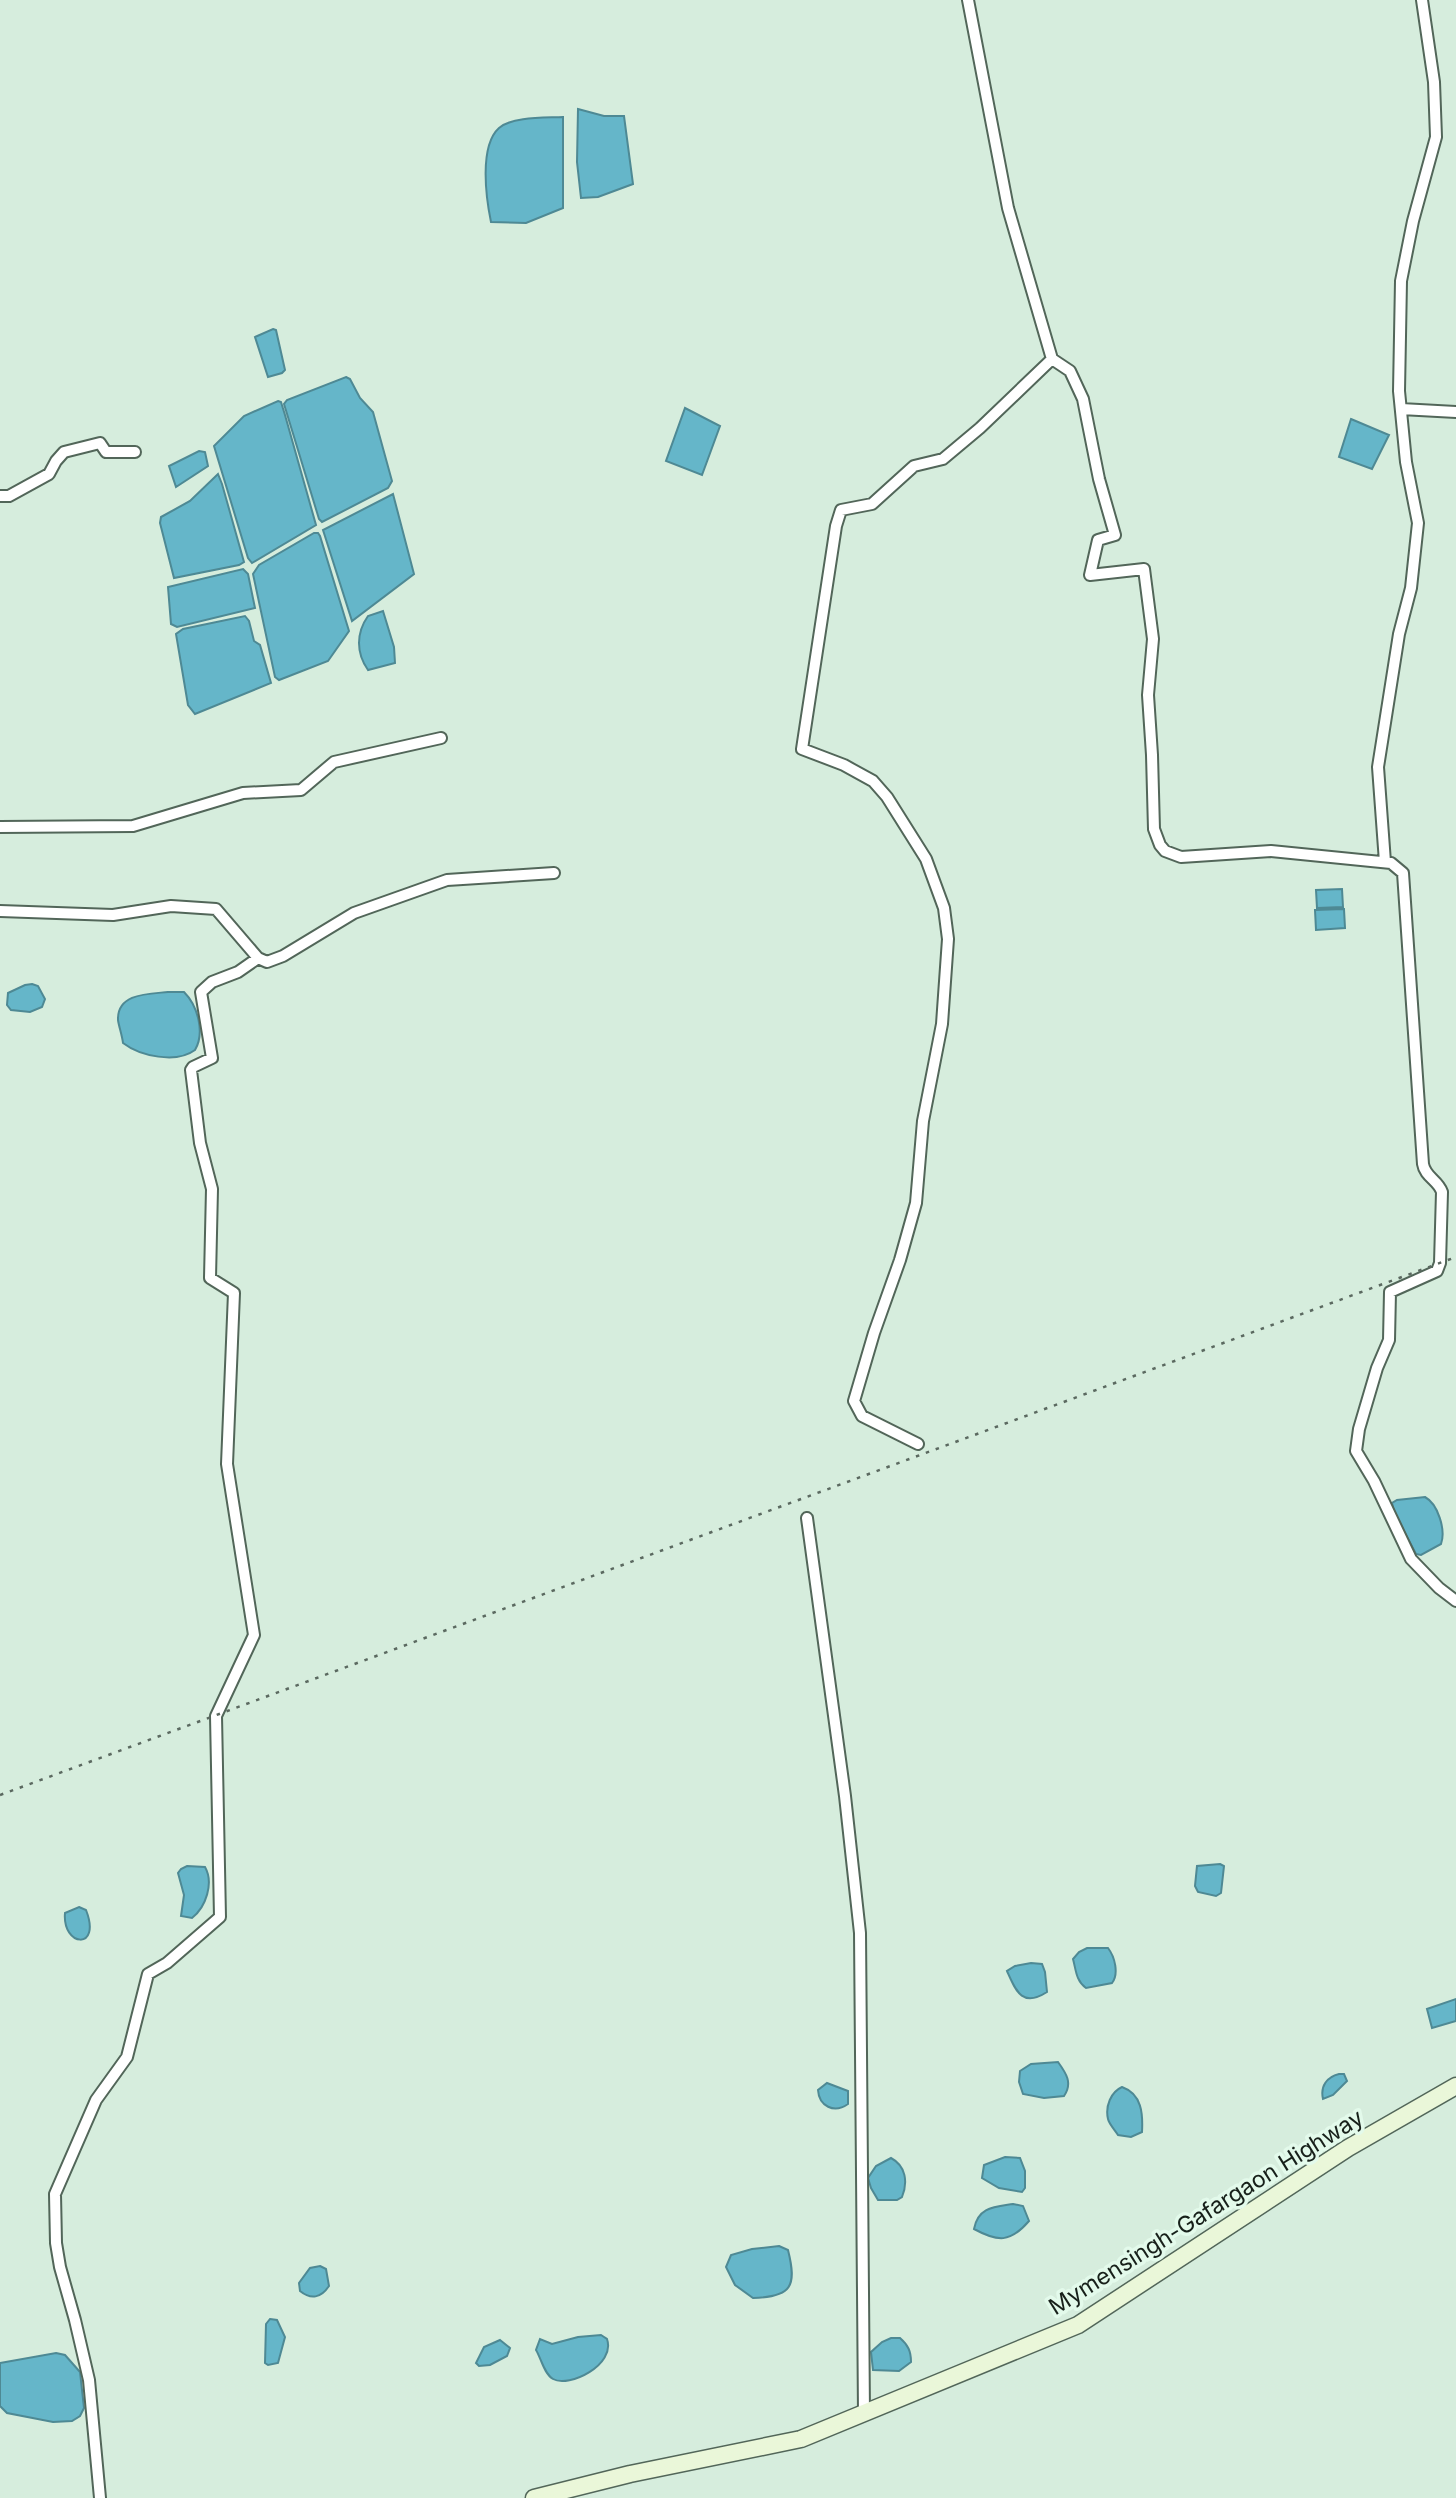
<svg xmlns="http://www.w3.org/2000/svg" width="1456" height="2498" font-family="Inter,sans-serif">
<style>
.water{fill:#65b6c9;stroke:#4e8994;stroke-width:2}
.lines{fill:none;stroke-linecap:round;stroke-linejoin:round}
.street-casing{stroke:#526659;stroke-width:14}
.secondary-casing{stroke:#526659;stroke-width:19}
.street{stroke:#fff;stroke-width:10}
.secondary{stroke:#eaf7d9;stroke-width:16}
.rail{stroke:#5b6960;stroke-width:2.5;stroke-dasharray:3.5 7;stroke-linecap:butt}
.labels{text-anchor:middle;stroke-width:7;stroke-linejoin:round;paint-order:stroke}
.street-label{font-size:23px;fill:#17201a;stroke:#e3faeb}
</style>
<rect width="100%" height="100%" fill="#d6eddd"/>
<path class="water" d="M578,109l26,7h20l9,68 -35,13 -17,1 -4,-36z
M563,117v91l-37,15 -35,-1c-5,-24 -12,-76 8,-94 14,-12 47,-10 64,-11z
M273,329l3,1 9,40 -3,3 -14,4 -13,-40z
M346,377l4,2 10,19 13,14 19,69 -4,7 -66,34 -3,-3 -35,-115 3,-4z
M278,401l3,1 4,13 31,110 -64,38 -4,-5 -34,-112 30,-30z
M685,408l35,18 -18,49 -36,-14z
M1351,419l38,16 -17,34 -33,-12z
M199,451l6,1 3,14 -32,21 -7,-21z
M218,474l4,10 22,78 -5,3 -65,13 -14,-55 1,-6 29,-16z
M393,494l21,80 -62,47 -29,-91z
M314,533h4l2,3 29,95 -21,30 -49,19 -4,-3 -22,-103 6,-9z
M243,569l5,5 7,34 -78,19 -6,-3 -3,-37z
M383,611l11,36 1,16 -27,7c-12,-17 -12,-37 0,-54z
M245,616l4,5 5,20 6,4 11,38 -76,31 -7,-9 -12,-71 7,-5z
M1342,889l1,18 -26,1 -1,-18z
M1344,909l1,19 -29,2 -1,-20z
M32,984l6,2 7,13 -3,8 -12,5 -19,-2 -4,-5 1,-12 17,-8z
M168,992h16c14,14 21,41 11,58 -19,14 -55,6 -72,-7 -1,-8 -4,-16 -5,-23 -1,-27 31,-26 50,-28z
M1425,1497c13,7 21,33 16,47l-20,11 -5,-1 -22,-42 -2,-9 5,-3z
M1220,1864l4,2 -3,27 -5,3 -18,-4 -3,-6 2,-20z
M187,1866l18,1c9,16 1,40 -13,51l-11,-2 3,-21 -6,-22 3,-4z
M79,1907l7,3c16,41 -24,37 -21,3z
M1087,1948h21c7,9 11,26 4,35l-26,5c-10,-7 -10,-18 -13,-29l6,-7z
M1031,1963l11,1 3,8 2,20c-25,16 -31,-1 -40,-21l8,-5z
M1456,1999v22l-24,7 -5,-19z
M1058,2062c8,11 15,21 6,34l-20,2 -21,-4 -4,-12 1,-11 11,-7z
M1339,2074h5l3,7 -14,14 -10,4c-3,-13 4,-22 16,-25z
M827,2083l21,8v13c-14,10 -29,2 -30,-14z
M1122,2087c20,7 21,27 20,45l-11,5 -13,-2c-3,-5 -9,-11 -10,-16 -3,-13 3,-27 14,-32z
M1005,2157l15,1 5,13v17l-3,4 -23,-4 -17,-10 2,-13z
M891,2158c15,8 17,24 11,39l-5,3h-19l-7,-12 -3,-10 8,-12z
M1013,2204l10,2 6,15c-19,22 -31,21 -55,8 4,-22 20,-22 39,-25z
M779,2246l9,4c9,36 4,47 -35,48l-18,-13 -9,-18 5,-12 21,-6z
M320,2266l6,3 3,17c-8,12 -18,14 -29,5l-1,-8 11,-15z
M270,2319l7,1 8,17 -7,26 -10,2 -3,-2 1,-39z
M601,2335l6,4c9,26 -38,49 -54,40 -9,-5 -12,-21 -17,-29l4,-11 12,5 26,-7z
M891,2338h9c8,7 11,13 11,24l-12,9 -26,-1 -2,-18 11,-10z
M500,2340l10,8 -3,8 -17,9 -11,1 -3,-3 8,-16z
M56,2353l9,2 15,17 4,36 -4,8 -8,5 -19,1 -46,-9 -7,-7v-43z"/>
<g class="lines">
<defs>
<path id="street" d="M1052,359l18,12 13,28 16,80 16,56 -17,5 -8,35 54,-6 9,70 -5,56 4,60 2,74 6,16 5,6 16,6 90,-6 120,12 12,10 20,291c2,13 15,16 19,28l-2,71 -3,8 -47,21 -1,48 -12,28 -18,61 -3,22 18,30 37,78 28,29 17,13
M1401,409l55,3
M0,496h9l40,-22 7,-13 8,-9 36,-9 6,9h29
M0,827l133,-1 110,-33 58,-3 33,-28 107,-24
M1385,862l-7,-95 21,-133 12,-46 7,-65 -12,-61 -7,-71 2,-110 12,-60 23,-84 -2,-55 -12,-82
M0,911l113,4 58,-9 45,3 42,49 9,4 16,-6 71,-43 93,-33 107,-7
M918,1444l-56,-28 -8,-15 20,-68 26,-73 16,-57 7,-82 19,-97 6,-85 -4,-31 -18,-49 -39,-62 -14,-16 -29,-16 -42,-16 34,-223 5,-16 31,-6 42,-38 29,-7 37,-31 72,-69 -44,-151 -40,-208
M807,1518l38,278 15,137 4,480
M100,2498l-11,-118 -14,-60 -15,-53 -4,-24 -1,-49 41,-94 31,-43 21,-83 19,-11 53,-46 -4,-201 38,-81 -27,-171 7,-171 -24,-15 2,-89 -12,-46 -9,-73 2,-3 19,-9 -11,-66 11,-10 26,-10 20,-14"/>
<path id="secondary" d="M534,2498l96,-24 171,-35 277,-114 270,-177 108,-62"/>
</defs>
<use href="#street" class="street-casing"/>
<use href="#secondary" class="secondary-casing"/>
<use href="#street" class="street"/>
<use href="#secondary" class="secondary"/>
<path class="rail" d="M0,1795l1456,-538"/>
</g>
<g class="labels">
<g class="street-label">
<text transform="translate(1206 2212) rotate(-32)" y="8">Mymensingh-Gafargaon Highway</text>
</g>
</g>
</svg>
